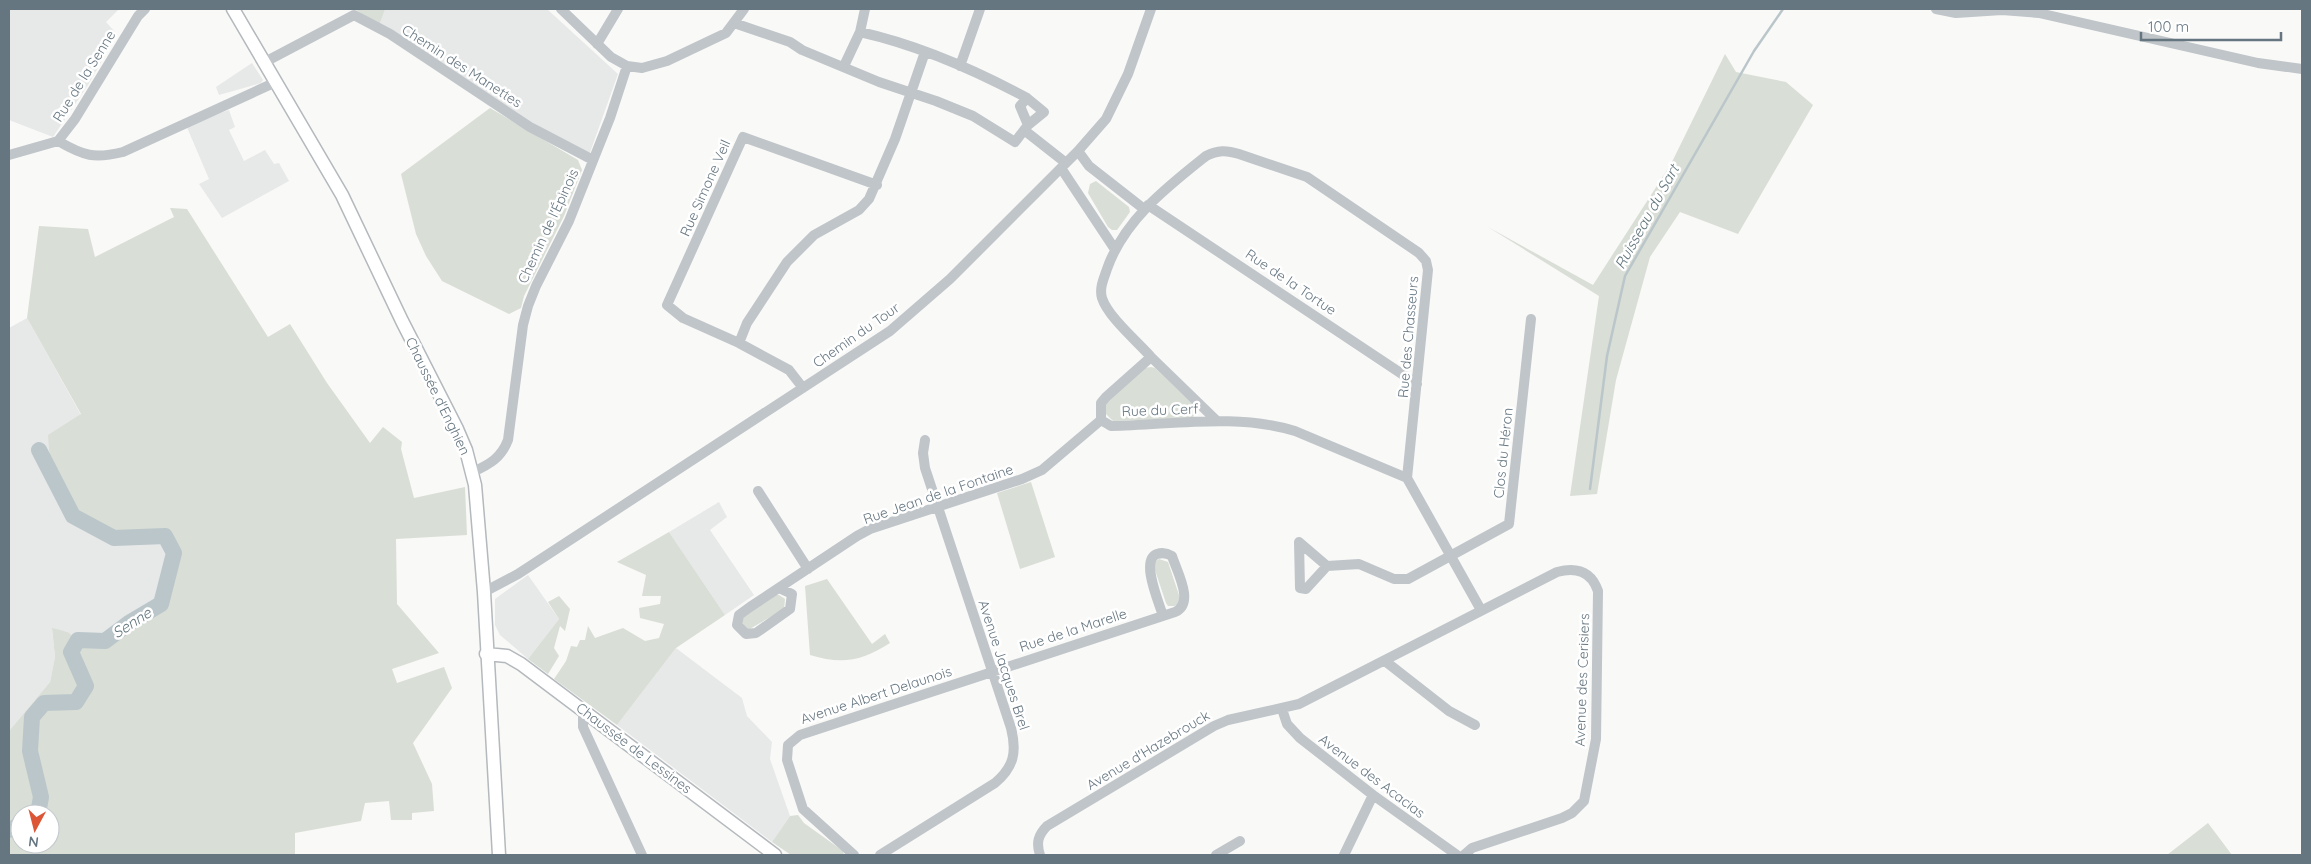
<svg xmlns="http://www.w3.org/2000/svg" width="2311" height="864" font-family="Quicksand,sans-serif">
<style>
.built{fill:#e7e8e8}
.green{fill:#d9ded6;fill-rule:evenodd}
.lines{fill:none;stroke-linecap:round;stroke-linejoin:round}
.stream{stroke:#bac6ca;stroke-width:2.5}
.river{stroke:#bac6ca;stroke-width:16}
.major-casing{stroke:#b4b9bd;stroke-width:15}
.minor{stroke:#c0c5c9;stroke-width:10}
.major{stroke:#fff;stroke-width:12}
.labels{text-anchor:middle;stroke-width:5;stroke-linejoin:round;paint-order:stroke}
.street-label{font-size:14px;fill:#667681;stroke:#fff}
.water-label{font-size:15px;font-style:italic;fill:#60747b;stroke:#fff}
</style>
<rect width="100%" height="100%" fill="#f9f9f7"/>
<path class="built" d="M9,9h110l-13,13 11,12 -29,51 -35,52 -44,-17z
M355,9h192l71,65 -30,84z
M252,63l11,17 -2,3 -42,12 -3,-8z
M229,110l6,17 -6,3 15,31 21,-11 9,14 5,-1 10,18 -67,37 -23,-34 10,-5 -23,-54z
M27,318l54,97 33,123 51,-2 9,17 -13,51 -32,19 -24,18 -27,-1 -10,-8 -16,-3 3,28 -5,25 -41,49v-403z
M719,502l8,15 -17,13 44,65 -29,20 -56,-83z
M528,575l31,44 -31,40 -28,-24 -5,-10v-26z
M676,648l66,50 5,18 25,26 -2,17 20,57 -18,26 -155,-117z"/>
<path class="green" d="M355,9h30l-6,16z
M1725,54l11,18 50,10 27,23 -75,129 -58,-22 -30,45 -34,123 -19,114 -27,2 29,-200 -111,-69 105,58 78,-121z
M490,108l88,52 4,10 -18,46 -40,80 -3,12 -12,6 -67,-33 -16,-25 -10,-22 -15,-60z
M1096,181l33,26 1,5 -13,18h-5l-4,-3 -20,-34 2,-9z
M170,208l17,1 81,128 22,-13 37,59 43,60 13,-16 19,15 -1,7 13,49 51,-11 2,48 -71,4 1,65 42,49 -47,16 5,14 47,-16 8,21 -39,55 19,41 2,27 -22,2v7h-21l-2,-19 -24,2 -4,18 -66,12v22h-286v-124l41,-49 5,-25 -3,-29 16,4 10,8 27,1 24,-18 32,-19 13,-51 -9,-17 -51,2 -41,-22 -22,-41 -3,-40 33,-21 -54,-96 12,-92 49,3 7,28 79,-40zM20,814h30v30h-30z
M1151,367l4,1 41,39 -1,6 -3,6 -79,2 -9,-9 1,-9 39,-35z
M1031,482l24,75 -35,12 -23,-76z
M669,532l56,83 -49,33 -59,77 -63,-46 12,-18 5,-15 6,1 3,-7h5l3,-14 7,12 28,-10 22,13 14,-3 5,-14 -24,-6 -1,-10 21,-4 1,-8h-19l4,-21 -29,-13z
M1159,559l9,3 12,36v4l-5,4h-7l-2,-3 -12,-36 1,-5z
M827,579l45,65 13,-10 5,9c-28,18 -48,22 -80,12l-5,-69z
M776,595h3l6,4 -1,10 -36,21 -7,-7 1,-5z
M559,596l11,13 -5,22 -5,-5 -6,22 5,8 -11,18 -20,-15 31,-40 -11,-17z
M798,815l6,8 39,28 1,4h-53l-19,-13 18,-26z
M2208,823l24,32h-65z"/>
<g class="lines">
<path class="stream" d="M1590,489l17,-133 18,-80 129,-225 29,-42"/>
<path class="river" d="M38,814l3,-17 -11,-46 2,-34 12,-14 32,-1 10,-16 -15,-34 7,-12 27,1 24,-18 32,-19 13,-51 -9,-17 -51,2 -41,-22 -34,-66
M9,830l11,-5"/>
<defs>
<path id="major" d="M233,9l109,186 60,126 55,108 9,21 9,35 9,107 15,263
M486,654l21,2 14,8 254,191"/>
</defs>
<use href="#major" class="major-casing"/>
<path class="minor" d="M561,9l50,48 16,9 15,2 25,-7 59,-28 18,-24
M1936,9l20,4 46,-3 37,3 219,50 44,6
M734,23l56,19 12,8 77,32 57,19 37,15 42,26 13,-17 -8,-19 7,-8c-52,-28 -109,-53 -167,-66
M597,44l21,-35
M263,63l91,-48 36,19 140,93 63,33
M844,66l16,-34 5,-23
M960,66l20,-57
M1027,98l17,14 -16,13
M1024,130l42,33
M58,141c26,15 36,18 65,11l153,-70
M1078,151l11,15 55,43
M9,155l49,-14 17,-22 63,-103 7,-7
M1061,168l53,80
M1148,205l269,179
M739,343l-56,-25 -16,-13 76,-168 134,48
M1151,357c-13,-15 -43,-40 -49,-59 -3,-10 2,-20 5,-29 17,-49 60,-82 99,-113 12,-6 20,-6 33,-2l68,23 112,76 7,8 2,9 -21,208 74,132
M803,388l-14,-18 -50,-27 8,-20 40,-61 27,-27 45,-25 10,-11 26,-60 30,-87
M1101,420l10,6c61,-1 125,-13 184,5l112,47
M1101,420v-17l5,-6 45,-40 66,64
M473,472c17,-8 28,-14 35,-32l15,-115 5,-19 8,-20 33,-65 41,-103 17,-52
M758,491l50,78
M1327,566l-28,-24 1,46 6,1 21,-23 32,-2 35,15h14l101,-55 22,-205
M779,588l13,6 -2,15 -34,24 -10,1 -9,-9 2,-10 11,-8 107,-71 13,-7 152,-50 20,-9 59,-50
M484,592l34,-18 372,-243 60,-52 128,-128 28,-32 22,-45 23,-65
M1385,661l64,50 26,14
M583,709v18l59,128
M1282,709l5,15 13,14 73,57 84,60
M854,855l-51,-46 -16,-49 1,-15 12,-10 375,-123c20,-9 2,-40 -3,-56 -5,-3 -9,-4 -15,-2 -17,6 2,48 6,62
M880,855l115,-72c19,-16 22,-31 16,-55l-86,-260 -2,-15 2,-13
M1040,855c-4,-12 -2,-20 7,-29l167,-100 14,-6 71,-16 258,-132c19,-5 34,-1 41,19l-2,148 -12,62 -12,12 -10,5 -90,30 -8,7
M1216,855l24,-14
M1344,855l29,-60"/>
<use href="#major" class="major"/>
</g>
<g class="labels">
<g class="street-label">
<text transform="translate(462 66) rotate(33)" y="5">Chemin des Manettes</text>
<text transform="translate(84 76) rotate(-58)" y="5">Rue de la Senne</text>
<text transform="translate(705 188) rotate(-66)" y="5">Rue Simone Veil</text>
<text transform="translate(548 226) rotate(-65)" y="5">Chemin de l'Épinois</text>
<text transform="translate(1291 282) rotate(34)" y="5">Rue de la Tortue</text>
<text transform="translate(856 335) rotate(-35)" y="5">Chemin du Tour</text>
<text transform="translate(1408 337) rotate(-85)" y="5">Rue des Chasseurs</text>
<text transform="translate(438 396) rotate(64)" y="5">Chaussée d'Enghien</text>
<text transform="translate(1160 410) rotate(-2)" y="5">Rue du Cerf</text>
<text transform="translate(1503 453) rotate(-84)" y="5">Clos du Héron</text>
<text transform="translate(938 494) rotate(-19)" y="5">Rue Jean de la Fontaine</text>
<text transform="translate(1073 630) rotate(-18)" y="5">Rue de la Marelle</text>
<text transform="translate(1004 665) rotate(72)" y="5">Avenue Jacques Brel</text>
<text transform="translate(1582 680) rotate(-88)" y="5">Avenue des Cerisiers</text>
<text transform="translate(876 695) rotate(-18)" y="5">Avenue Albert Delaunois</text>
<text transform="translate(634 748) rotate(37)" y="5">Chaussée de Lessines</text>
<text transform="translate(1148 750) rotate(-31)" y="5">Avenue d'Hazebrouck</text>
<text transform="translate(1372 776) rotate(37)" y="5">Avenue des Acacias</text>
</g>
<g class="water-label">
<text transform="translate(1647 217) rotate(-61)" y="5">Ruisseau du Sart</text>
<text transform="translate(132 623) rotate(-33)" y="5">Senne</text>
</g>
</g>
<rect width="2311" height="864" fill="none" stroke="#667681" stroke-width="20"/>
<g transform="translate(35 829) rotate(187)"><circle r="24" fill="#ffffff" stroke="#c2c8cd"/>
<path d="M0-4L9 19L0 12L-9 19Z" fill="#dc5635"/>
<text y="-8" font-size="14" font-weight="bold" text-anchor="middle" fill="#667681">N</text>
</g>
<path d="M2141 32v8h140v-8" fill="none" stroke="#667681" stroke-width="2.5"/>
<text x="2148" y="32" font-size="15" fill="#667681" stroke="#ffffff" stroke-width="4" paint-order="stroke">100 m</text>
</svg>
